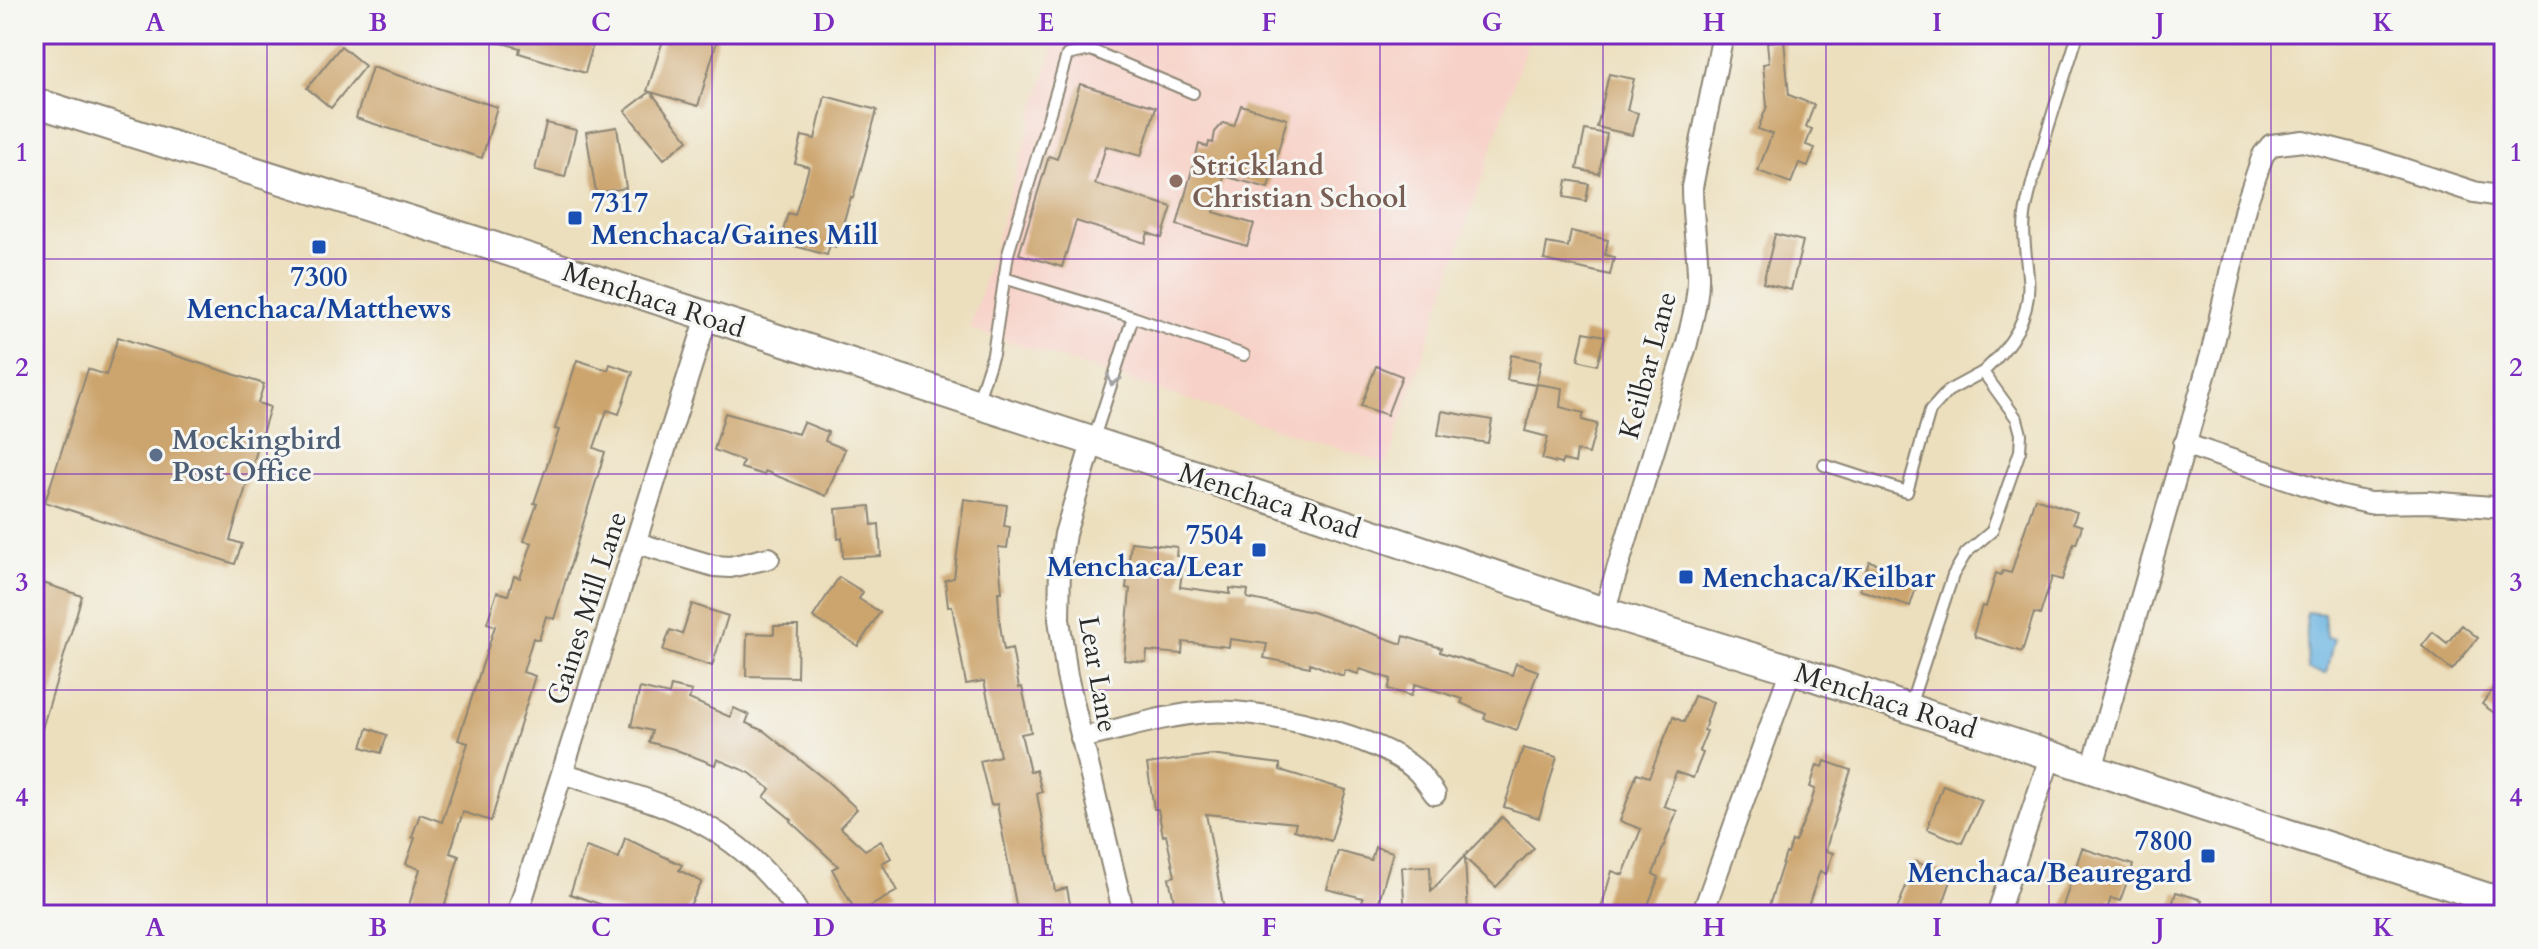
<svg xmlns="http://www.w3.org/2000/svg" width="2538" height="949" font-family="Cardo,serif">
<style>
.built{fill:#f7d1c7}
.water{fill:#69b3e1;stroke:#4a6f86;stroke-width:2}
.building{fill:#cca46d}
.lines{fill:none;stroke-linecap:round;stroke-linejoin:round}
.lane-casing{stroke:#8c8574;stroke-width:14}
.street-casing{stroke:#8c8574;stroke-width:24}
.secondary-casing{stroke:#8c8574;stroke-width:32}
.lane{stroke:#fff;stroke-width:10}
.street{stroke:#fff;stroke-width:20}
.secondary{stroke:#fff;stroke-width:28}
.oneway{stroke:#a0a0a0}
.grid{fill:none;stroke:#7b2cbf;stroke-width:2;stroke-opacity:0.55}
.education-dot{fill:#8d6e63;stroke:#f6f6f2;stroke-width:3}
.transit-dot{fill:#1a4fb4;stroke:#f6f6f2;stroke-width:3}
.service-dot{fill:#5c6f8a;stroke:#f6f6f2;stroke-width:3}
.labels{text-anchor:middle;stroke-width:6;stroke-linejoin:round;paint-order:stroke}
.education-label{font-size:28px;font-weight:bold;fill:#785e54;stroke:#f6f6f2;text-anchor:start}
.transit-label{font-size:28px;font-weight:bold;fill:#164399;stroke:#f6f6f2;text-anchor:start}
.street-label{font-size:28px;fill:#2b2b2b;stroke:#f6f6f2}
.service-label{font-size:28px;font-weight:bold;fill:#4e5e75;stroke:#f6f6f2;text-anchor:start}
.neatline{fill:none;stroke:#7b2cbf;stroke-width:3}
.grid-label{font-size:26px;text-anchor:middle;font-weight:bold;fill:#7b2cbf}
</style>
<rect width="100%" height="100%" fill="#f6f6f2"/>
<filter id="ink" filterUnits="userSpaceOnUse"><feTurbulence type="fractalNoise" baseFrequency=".0125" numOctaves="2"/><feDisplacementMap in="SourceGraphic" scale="16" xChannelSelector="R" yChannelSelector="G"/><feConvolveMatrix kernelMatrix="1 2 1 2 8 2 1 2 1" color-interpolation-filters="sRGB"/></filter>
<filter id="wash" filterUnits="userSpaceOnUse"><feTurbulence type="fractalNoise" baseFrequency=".006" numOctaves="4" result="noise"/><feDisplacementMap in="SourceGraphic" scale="32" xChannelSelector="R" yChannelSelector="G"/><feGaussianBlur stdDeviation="1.8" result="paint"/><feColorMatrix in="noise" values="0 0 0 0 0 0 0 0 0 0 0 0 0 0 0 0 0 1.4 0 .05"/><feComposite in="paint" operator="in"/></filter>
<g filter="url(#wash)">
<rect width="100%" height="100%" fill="#ecdfbd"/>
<path class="built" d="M1057,34h473l-143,430 -417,-135z"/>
<path class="water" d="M2306,612l18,2 2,24h8l-8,36 -18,-4z"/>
<g id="blocks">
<path class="building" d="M489,34h107l-11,39 -66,-20 1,-5 -32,-9z
M665,34h54l-21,72 -47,-14 37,48 -24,19 -39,-48 25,-19 -3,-1z
M1784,40l5,55 25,10 -8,22 6,2 -6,16 9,3 -7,18 -9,-3 -8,20 -33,-12 14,-37 -14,-5 9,-23 -4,-42 6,-1 -2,-21z
M341,46l24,20 -34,42 -24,-20z
M372,67l125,40 -15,51 -126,-40z
M1609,74l25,5 -7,31 11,3 -6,22 -35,-8z
M1080,84l76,23 -15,49 -35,-10 -11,38 77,23 -10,31 -14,-5 -3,10 -69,-22 -14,46 -43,-13 30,-98 8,3z
M825,96l52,14 -24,88 -2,-1 -15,50 -6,-2 -3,10 -47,-13 8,-29 7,2 14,-48 -14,-4 7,-27 13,3z
M1241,105l46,14 -19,69 -44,-12 -10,36 40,12 -7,22 -70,-21 22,-81 9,3 1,-5 4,1 2,-11 8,-9 11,3z
M546,123l30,7 -11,47 -30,-7z
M617,127l9,61 -30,5 -10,-61z
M1585,130l22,4 -8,40 -22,-5z
M1567,180l22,4 -3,17 -22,-4z
M1571,231l37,9 -3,15 9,2 -4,18 -66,-15 3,-17 21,4z
M1775,234l28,7 -12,49 -28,-7z
M1584,332l21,4 -8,29 -19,-5z
M118,337l146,47 -6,19 12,4 -40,133 12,4 -7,20 -190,-62 43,-133 18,6z
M1511,355l30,6 -5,24 -29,-5z
M577,360l31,10 2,-6 23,8 -14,42 -12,-4 -13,38 11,4 -51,167 -8,-3 -7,24 -6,-2 -10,34 12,4 -44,145 -28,-9 -13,41 9,3 -17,59h-36l14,-46 -14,-5 9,-26 -3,-1 8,-23 22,8 26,-79 -10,-3 37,-114 -8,-3 10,-31 11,3 6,-19 6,2 12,-35 -8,-2 13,-37 -3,-1 25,-73 -4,-1z
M1376,366l26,10 -15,39 -26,-9z
M1537,384l25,4 -2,19 24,6 -2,7 15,4 -8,30 -12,-3 -2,12 -12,-3 -2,4 -19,-5 6,-22 -23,-6z
M1442,411l50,9 -4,23 -50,-8z
M725,413l73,21 5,-12 25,10 -3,9 20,8 -19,47 -61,-25 -1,4 -23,-7 2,-7 -29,-11z
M2035,498l42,14 -4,11 9,3 -6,18 -2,-1 -12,37 -10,-3 -12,38 -6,-2 -12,39 -47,-15 -1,-5 8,-26 4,1 10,-34 5,2 2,-4 8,2z
M964,499l43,6 -3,21 6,1 -3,21 -9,-1 4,45h-4l2,33 4,25 8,-2 7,40 3,-1 4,18 5,27 -10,2 9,38 6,-2 6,22 -5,2 18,97 12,-3 4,21 -26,6h-27l-21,-111 -6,1 -11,-44 20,-5 -16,-75 -18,3 -14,-78 -4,1 -3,-27 9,-2z
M870,506l2,19 7,-1 2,32 -38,2 -1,-20 -4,1 -2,-30z
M1131,542l46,5 -1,9 8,1 -4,30 50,7v-6l18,2 -1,8 65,14 90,32 2,-8 37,12 -1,4 72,23 4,-12 22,8 -21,59 -33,-11 2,-5 -25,-11 2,-4 -48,-15 -4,12 -23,-7 3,-10 -31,-10 -2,5 -13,-4 -2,6 -33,-13v4l-46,-9 3,-14 -37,-5 -1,8 -46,-5 -1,12 -35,-3 -1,11 -22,-2 6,-71 -4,-1z
M1869,561l48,16 -2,4 3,1 -8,24 -50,-16z
M839,577l24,15 -4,7 21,13 -22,34 -45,-29z
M40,582l42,14 -44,146h-4v-150h3z
M692,604l36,12 -16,50 -49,-16 7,-20 12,4z
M2462,625l16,13 -26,32 -30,-24 11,-14 14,11z
M774,626h24l-1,51 -51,-1 1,-43 27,1z
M2504,674v46l-22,-16z
M671,686l21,5 -3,8 41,18 4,-9 15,7 -3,8 18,8 64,51 29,27 -17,18 25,23 16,-9 10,17 -9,5 15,28 -40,23 -25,-45 6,-3 -48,-45 2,-1 -28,-23 6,-8 -20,-16 -33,-14 -2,6 -41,-16 -25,-7 3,-11 -21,-5 9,-38 29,7z
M1694,696l19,6 -9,28 3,1 -8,20 4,2 -10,25 -17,-6 -12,34 13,5 -24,63 6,3 -15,38h-45l13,-44 11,4 18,-46 -21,-8 17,-48 12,4 24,-60 11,5z
M368,728l19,7 -6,18 -19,-6z
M1523,748l34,9 -18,61 -35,-11z
M1211,755l69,9v6l66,20 -15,51 -37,-11 2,-7 -90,-9 19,101h-48l-8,-37 6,-2 -9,-41 -3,1 -5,-27h-4l-7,-45z
M1825,761l26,9 -21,64 -4,17 7,2 -7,21 -6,-3 -15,44h-39l20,-62 2,1 4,-13 3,1 15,-36 5,-17 -5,-2 7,-22 6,2z
M1943,785l39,15 -20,43 -35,-14z
M1502,817l32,31 -38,39 -31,-29 3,54h-15v3h-48l-3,-48 28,-1 1,25z
M625,838l57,27 -3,5 23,12 -17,33h-53l-62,-21 16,-47 33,11z
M1375,847l18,5 -18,63h-15l3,-17 -36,-9 11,-38 33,9z
M2082,848l51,17 -13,36 -9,-3 -6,17h-45z
M1915,862l38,13 -14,40h-26l-16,-5z
M2176,892l26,8 -5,15h-28z"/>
</g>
</g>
<g filter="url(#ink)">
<use href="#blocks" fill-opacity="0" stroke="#8c8574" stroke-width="2"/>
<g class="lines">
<defs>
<path id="lane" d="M1004,278l129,39 111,38
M977,403l16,-49 15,-100 59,-199 24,-5 102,43
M1093,441l40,-124
M1824,465l83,27 23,-81 18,-20 35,-19
M1910,706l43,-131 13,-22 26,-22 28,-80 1,-17 -4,-15 -34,-47c28,-26 49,-55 45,-95 -2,-25 -7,-48 -1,-73 13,-57 34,-114 51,-170"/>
<path id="street" d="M2491,34l13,4
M1092,443l-27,91 -5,32 -1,53 8,57 57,239
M2184,444l155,52 30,7 60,-1 75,6
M637,543l77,23 16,1 39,-9
M1604,612l83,-269c5,-23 12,-46 11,-69 -1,-29 -6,-58 -6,-87l31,-153
M1081,738c42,-9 84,-23 126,-26 52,-4 170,23 209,58 7,7 13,16 19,24
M2092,769l120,-418 33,-143 18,-53 8,-10 32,-4 67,17 104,34 30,5
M562,773c80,26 148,38 207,103 11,12 23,25 30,39
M517,915l190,-598
M1702,915l89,-246
M1997,915l54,-160"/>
<path id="secondary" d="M34,102l455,143 781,254 334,113 187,57 411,137 302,97"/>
</defs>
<use href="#lane" class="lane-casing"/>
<use href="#street" class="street-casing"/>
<use href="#secondary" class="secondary-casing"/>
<use href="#lane" class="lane"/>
<use href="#street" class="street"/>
<use href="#secondary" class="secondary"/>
</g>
<defs><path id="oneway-chevron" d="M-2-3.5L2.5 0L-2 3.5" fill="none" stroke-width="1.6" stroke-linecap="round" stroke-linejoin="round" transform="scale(2)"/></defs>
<use class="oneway" href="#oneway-chevron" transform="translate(1113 380) rotate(108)"/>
</g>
<path class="grid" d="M267,34v881M489,34v881M712,34v881M935,34v881M1158,34v881M1380,34v881M1603,34v881M1826,34v881M2049,34v881M2271,34v881M34,259h2470M34,474h2470M34,690h2470"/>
<circle class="education-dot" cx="1176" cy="181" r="8"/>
<g class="transit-dot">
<rect x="567" y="210" width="16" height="16" rx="4"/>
<rect x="311" y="239" width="16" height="16" rx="4"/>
<rect x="1251" y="542" width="16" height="16" rx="4"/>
<rect x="1678" y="569" width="16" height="16" rx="4"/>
<rect x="2200" y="848" width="16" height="16" rx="4"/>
</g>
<circle class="service-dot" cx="156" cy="455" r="8"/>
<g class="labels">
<g class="education-label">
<text x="1192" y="175">Strickland<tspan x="1192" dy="32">Christian School</tspan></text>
</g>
<g class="transit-label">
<text x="591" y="212">7317<tspan x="591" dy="32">Menchaca/Gaines Mill</tspan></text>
<text x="319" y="286" text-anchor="middle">7300<tspan x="319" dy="32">Menchaca/Matthews</tspan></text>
<text x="1243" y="544" text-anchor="end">7504<tspan x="1243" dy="32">Menchaca/Lear</tspan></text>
<text x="1702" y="587">Menchaca/Keilbar</text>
<text x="2192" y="850" text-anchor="end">7800<tspan x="2192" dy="32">Menchaca/Beauregard</tspan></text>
</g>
<g class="street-label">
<text transform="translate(654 299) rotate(18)" y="10">Menchaca Road</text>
<text transform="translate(1647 365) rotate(-75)" y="10">Keilbar Lane</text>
<text transform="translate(1270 500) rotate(18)" y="10">Menchaca Road</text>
<text transform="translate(586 608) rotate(-72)" y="10">Gaines Mill Lane</text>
<text transform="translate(1099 674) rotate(80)" y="10">Lear Lane</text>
<text transform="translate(1886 700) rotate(18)" y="10">Menchaca Road</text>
</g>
<g class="service-label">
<text x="172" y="449">Mockingbird<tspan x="172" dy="32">Post Office</tspan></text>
</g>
</g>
<rect width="2538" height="949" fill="none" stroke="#f6f6f2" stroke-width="88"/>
<rect x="44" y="44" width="2450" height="861" class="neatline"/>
<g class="grid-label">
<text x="155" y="31">A</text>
<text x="378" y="31">B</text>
<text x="601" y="31">C</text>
<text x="824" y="31">D</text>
<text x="1046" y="31">E</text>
<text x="1269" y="31">F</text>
<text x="1492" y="31">G</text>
<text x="1714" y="31">H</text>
<text x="1937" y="31">I</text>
<text x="2160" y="31">J</text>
<text x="2383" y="31">K</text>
<text x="22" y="161">1</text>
<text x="2516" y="161">1</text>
<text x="22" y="376">2</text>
<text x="2516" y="376">2</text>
<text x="22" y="591">3</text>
<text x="2516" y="591">3</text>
<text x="22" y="806">4</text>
<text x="2516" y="806">4</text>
<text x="155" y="936">A</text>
<text x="378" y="936">B</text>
<text x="601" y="936">C</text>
<text x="824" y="936">D</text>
<text x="1046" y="936">E</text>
<text x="1269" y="936">F</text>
<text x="1492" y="936">G</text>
<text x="1714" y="936">H</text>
<text x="1937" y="936">I</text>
<text x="2160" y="936">J</text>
<text x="2383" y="936">K</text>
</g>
</svg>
